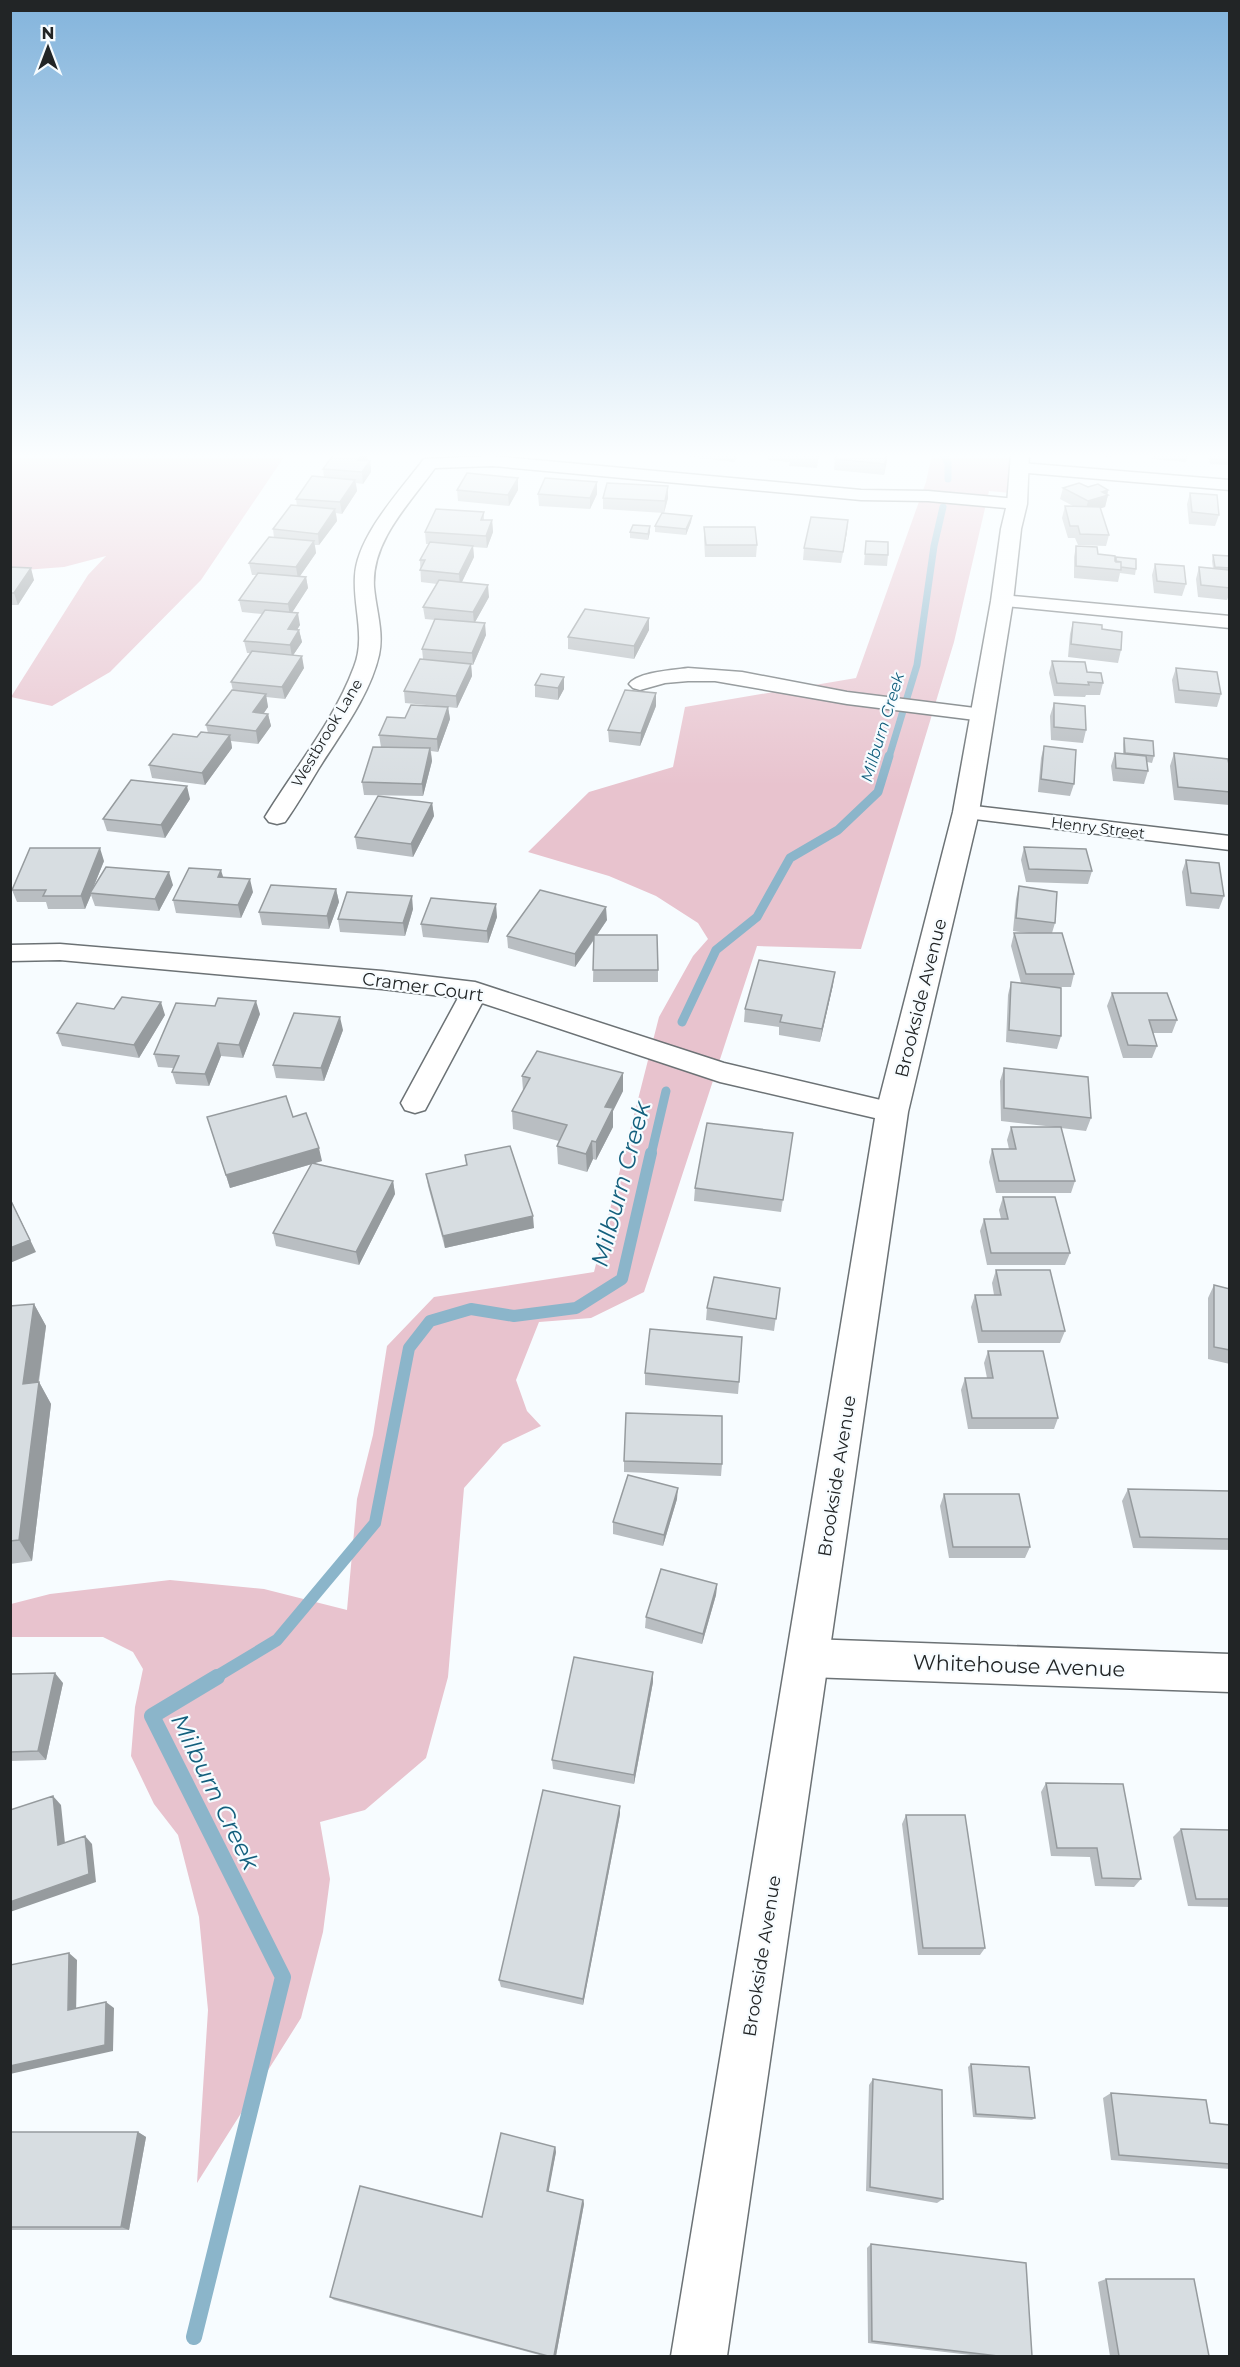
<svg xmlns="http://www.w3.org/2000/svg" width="1240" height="2367" font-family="Montserrat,sans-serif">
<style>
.green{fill:#e8c3ce}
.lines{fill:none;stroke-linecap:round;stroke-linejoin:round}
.stream-far3{stroke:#8bb5ca;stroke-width:7}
.stream-far2{stroke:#8bb5ca;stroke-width:9}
.stream-far1{stroke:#8bb5ca;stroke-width:12}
.stream{stroke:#8bb5ca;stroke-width:16}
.street-casing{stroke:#6c7275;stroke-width:3}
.secondary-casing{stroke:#6c7275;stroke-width:3}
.street{fill:#fff;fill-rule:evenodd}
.secondary{fill:#fff;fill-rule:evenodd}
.wall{fill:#b9bec2}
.shaded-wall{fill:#969b9e}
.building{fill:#d7dde1;stroke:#969b9e;stroke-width:1.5}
.labels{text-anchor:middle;stroke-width:4.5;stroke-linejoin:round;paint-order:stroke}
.far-street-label{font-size:15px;fill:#222526;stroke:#f7fcff}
.far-water-label{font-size:16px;font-style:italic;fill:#135f7d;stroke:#f7fcff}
.street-label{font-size:18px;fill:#222526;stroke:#f7fcff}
.near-street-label{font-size:21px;fill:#222526;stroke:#f7fcff}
.near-water-label{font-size:24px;font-style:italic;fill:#135f7d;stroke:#f7fcff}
</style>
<rect width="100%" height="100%" fill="#f7fcff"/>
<path class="green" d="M11,454h275l-85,126 -91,92 -58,34 -41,-9 77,-122 18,-19 -42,11 -53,4z
M932,454h81l-2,39 -22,-2 -35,151 -93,307 -104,-3 -113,346 -53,26 -52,4 -23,58 11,31 14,15 -38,18 -39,44 -16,189 -22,81 -61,52 -45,12 10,57 -7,53 -22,86 -104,165 11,-173 -9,-93 -21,-82 -24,-31 -23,-48 4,-49 8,-38 -10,-17 -30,-15h-92v-33l39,-10 120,-14 94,9 83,21 10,-111 16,-64 14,-89 47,-49 160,-25 65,-255 34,-61 15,-17 -10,-16 -42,-27 -47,-20 -81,-24 61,-60 84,-25 12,-60 171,-29 70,-196z"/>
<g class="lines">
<path class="stream-far3" d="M943,454l5,9v16
M889,757l28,-92 17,-119 9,-39"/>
<path class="stream-far2" d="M682,1022l34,-72 41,-33 33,-59 48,-28 40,-38 11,-36
M651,1155l15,-64"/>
<path class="stream-far1" d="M214,1678l63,-38 98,-117 34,-175 21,-27 41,-12 43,7 62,-8 46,-29 29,-126"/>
<path class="stream" d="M194,2337l89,-360 -131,-261 65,-39"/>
<defs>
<path id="street" d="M493,456l368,34 67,1 89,8 6,1 3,4 -3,4 -6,1 -89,-8 -67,-1 -368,-34 -58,2c-25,35 -64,73 -61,119 2,23 10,45 5,68 -9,40 -38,78 -60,113 -11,18 -22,37 -34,54l-8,2 -8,-2 -4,-5c30,-49 69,-96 89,-150 12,-30 -1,-59 1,-91 2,-40 45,-85 69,-117z
M1021,463l209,17v10l-215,-18 -3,-4 3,-4z
M1002,595l228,21v12l-235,-23 -3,-4 3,-4z
M688,668l54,4 105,20 144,18 3,5 -3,5 -8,1 -136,-17 -132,-23h-27l-23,2 -25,7 -7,-2 -4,-4c9,-12 44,-14 59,-16z
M966,805l264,31v14l-272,-33 -4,-5 4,-5z
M60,944l322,27 93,11 249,81 178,42 4,7 -4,7 -10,3 -172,-40 -238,-79 -57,107 -10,3 -10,-3 -4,-7 57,-105 -76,-9 -322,-29 -50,1v-16z
M809,1639l421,15v38l-421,-15 -14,-6 -5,-13 5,-13z"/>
<path id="secondary" d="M1011,454h18l-2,50 -6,25 -8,72 -34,211 -71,300 -181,1244h-56l205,-1244 77,-300 38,-211 10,-72 6,-25z"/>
</defs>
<use href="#street" class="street-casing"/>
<use href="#secondary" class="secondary-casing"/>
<use href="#street" class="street"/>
<use href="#secondary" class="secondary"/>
</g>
<path class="wall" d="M687,454h51l-3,8 -48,-5z
M768,454h51l-2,14 -28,-2 1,-4 -22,-2z
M1084,454h29v4z
M1151,454h37l-2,8 -35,-3z
M1208,454h22v11l-20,-1z
M835,459l52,1 -3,15 -50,-5z
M368,460l-1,1h3l1,11 -8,12 -7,-1 1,8 -15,23 -6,-1 1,8 -18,24h-4l1,8 -16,23 6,1 2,11 -16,24 8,13 -3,5h2l3,12 -9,13 11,13 -19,31 -19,-2 2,10 -4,6 4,1 3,12 -13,18 -27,-3 1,7 -27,37 -53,-7 -3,-13 48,-28 11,-4 -2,-8 27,-34 -2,-9 19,-29h-3l-3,-12 18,-27 -20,-2 -3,-12 18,-25h-5l-3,-12 25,-25 -1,-9 24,-23 -1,-7 28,-22 -1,-8z
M668,486v12l-4,15 -61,-4v-11z
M1088,487l20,3 -1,5h1l-3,12 -5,1 9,27 -3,11 -28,-1 -3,-7h-7l-6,-20 3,-12h8l-13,-7 3,-11z
M457,490h61l-9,16 -51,-5z
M1190,493l29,22 -4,11 -26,-2 -2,-20z
M538,494h59l-7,15 -51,-3z
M484,512v8h8l1,12 -6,16 -14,-1 1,10 -12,25 27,15 -14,25 11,13 -13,30h-2l1,11 -15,32 -9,-1 2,12 -12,33 -7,-1 1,10 -9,35 -59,-1 -2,-13 19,-35 -2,-12 26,-17 32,-12 -32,-3 -1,-12 19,-32 -1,-10 13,-29 -10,-1 -2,-12 14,-23 -16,-2 -1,-22 9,-16h-3l-1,-12z
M692,516l-1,6 -5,13 -31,-3v-6z
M704,527l53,18 -1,12h-51l-1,-18z
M630,532h20l-2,8 -18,-2z
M847,532l-6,31 -38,-3 1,-12z
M866,541l22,14 -1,11 -23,-1z
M1076,546l39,16 1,-5 20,12 -1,6 -15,-2 -2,9 -44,-4v-21z
M1213,555l17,1v37l-3,7 -29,-3 -2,-18 3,-12 14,1 -1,-7z
M1155,564l31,20 -4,12 -28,-3 -2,-18z
M10,567l24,13 -16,25h-8z
M649,618v12l-15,29 -66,-10v-12z
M1073,622l29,7 19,21 -3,13 -50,-6 2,-23z
M1052,661l35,11 16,11 -3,12h-14l-1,2 -31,-1 -5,-23z
M1176,668l45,26 -4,13 -42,-4 -3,-23z
M564,677v12l-6,11 -23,-3v-12z
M1054,703l32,27 -3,13 -32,-3 -1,-24z
M656,706l-16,40 -31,-4 -1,-12z
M1124,738l30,18 -2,7 -5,-1 1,9 -4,13 -31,-3 -2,-15 4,-13 8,1v-10z
M1044,746l30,38 -4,12 -32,-4 3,-34z
M1174,753l56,17 -1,35 -55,-5 -4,-34z
M190,799l-25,39 -58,-7 -4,-12z
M432,803l2,13 -21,41 -56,-8 -2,-12z
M1024,847l68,24 -4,13 -62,-2 -5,-22z
M1186,860l38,36 -5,13 -33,-3 -4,-34z
M104,861l-11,27 80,-3 -14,26 -64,-5 -4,-11 -6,14h-37l-2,-7h-29l-5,-12z
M1019,886l36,37 -3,10 22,41 -3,13h-23l13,49 -4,13 -51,-7 2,-47 3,-13 10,1 -10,-37 3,-13h15l-16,-2 3,-32z
M336,889l3,13 -10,27 -67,-4 -3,-13z
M253,892l-12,26 -65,-5 -3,-13z
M413,909l-8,27 -65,-4 -2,-13z
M497,917l-9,26 -65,-6 -2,-13z
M607,920l-10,15 61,35v12h-65l1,-42 -19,27 -67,-19 -1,-12z
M833,985l-13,57 -41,-7v-8l-35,-5 1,-13z
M1112,993l65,27 -5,13h-19l4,13 -5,12h-29l-16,-52z
M114,1009l51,6 -26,43 -77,-12 -5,-13z
M260,1014l-17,44 -22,-2 -12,30 -33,-2 -4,-12 1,-4 -15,-1 -4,-13z
M343,1030l-19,51 -48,-3 -3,-13z
M1004,1068l87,50 -5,13 -25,-3 14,53 -4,12h-75l-7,-31 3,-13h17l-2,-9 4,-13h44l-54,-6 -1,-40z
M623,1073v18l-10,20v16l-17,33 -3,-1 -6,13 -29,-8 -1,-18 2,-5 -46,-12 -1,-18 11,-20 -1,-15z
M207,1117l115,44 -9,2 80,18 2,13 -36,71 -83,-19 -3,-13 39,-69 -82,24z
M793,1133l-12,79 -87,-11 1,-13z
M465,1155l69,73 -89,20 -17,-62 -2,-12 40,-9z
M1003,1197l67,56 -5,12h-78l-7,-34 4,-12h17l-2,-9z
M996,1270l69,61 -5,12h-82l-7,-36 4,-12h19l-2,-12z
M1214,1285l16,4v75l-22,-5v-61z
M780,1288l-6,43 -68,-11 1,-12z
M34,1304l12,22 -7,56 12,22 -19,157 -22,3v-258z
M988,1351l70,67 -4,11h-86l-7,-39 4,-12h22l-3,-15z
M645,1373l94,9 -1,12 -93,-9z
M624,1461l98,3 -1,12 -97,-4z
M1128,1489l102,2v59l-97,-2 -11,-47z
M944,1494l86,53 -5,11h-76l-9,-52z
M677,1499l-14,47 -50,-12v-12z
M717,1584l-1,11 -14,49 -57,-16 1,-11z
M10,1674l53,9 -17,77 -36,1z
M653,1682l-19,102 -81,-15 -1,-9z
M1046,1783l95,96 -7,8 -39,-1 -5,-29 -39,-1 -10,-64z
M620,1814l-37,191 -82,-18 -2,-7z
M906,1815l79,133 -5,7h-62l-16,-131z
M1181,1829l49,1v77l-42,-1 -15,-69z
M971,2064l64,54 -3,2 -59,-3 -5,-50z
M873,2079l70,120 -6,4 -71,-12 3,-106z
M1111,2093l99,30 20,2v44l-119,-9 -8,-62z
M10,2132h128l8,5 -17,93h-119z
M555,2147l1,5 -8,39 35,9 1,4 -28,152h-13l-209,-56 -4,-3 152,-80z
M871,2244l161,112h-53l-111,-13 -1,-95z
M1106,2279l103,77h-99l-12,-74z"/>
<path class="shaded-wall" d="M362,454h5l1,6 -8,12 -2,-12z
M887,454v6l-3,15 1,-11z
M370,461l1,11 -8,12 -1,-12z
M518,478v12l-9,16 -1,-11z
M355,480l2,11 -15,23 -2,-12z
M597,482v12l-7,15v-11z
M668,486v12l-4,15 1,-12z
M1108,490l-1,6 1,-1 -3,12 -20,6 3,-12 14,-9z
M335,509l2,12 -18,24 -1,-11z
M692,516l-1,6 -5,13v-6z
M492,520l1,12 -6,16 -1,-12z
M848,520l-1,12 -6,31 2,-11z
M650,526v6l-2,8v-6z
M314,541l2,12 -18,26 -2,-12z
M473,546l1,11 -14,29 -1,-12z
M31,568l3,12 -16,25 -4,-12z
M306,577l2,11 -18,28 -2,-12z
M488,585l1,12 -15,27 -1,-12z
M298,613l2,12 -10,16 -2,-12z
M649,618v12l-15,29v-13z
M485,623l1,12 -13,30 -1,-12z
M299,630l3,12 -10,15 -2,-12z
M302,656l2,12 -19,31 -3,-12z
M471,664l1,12 -15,32 -1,-12z
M564,677v12l-6,11v-12z
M656,693v13l-16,40 1,-13z
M266,694l2,13 -12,17 -3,-12z
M448,707l2,12 -12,33 -1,-13z
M268,714l3,12 -13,18 -2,-13z
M230,735l2,13 -27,37 -3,-12z
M430,748l2,13 -9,35 -1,-12z
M187,786l3,13 -25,39 -4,-13z
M432,803l2,13 -21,41 -2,-13z
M100,848l4,13 -13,32h-1l1,2 -6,14 -4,-13z
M221,870l4,13 -7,-6z
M169,872l4,13 -14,26 -4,-12z
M250,879l3,13 -12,26 -3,-13z
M336,889l3,13 -10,27 -2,-13z
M412,896l1,13 -8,27 -2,-13z
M496,904l1,13 -9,26 -1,-12z
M606,907l1,13 -32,47v-13z
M835,972l-2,13 -13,57 2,-13z
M256,1001l4,13 -17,44 -4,-13z
M161,1002l4,13 -26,43 -5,-13z
M340,1017l3,13 -19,51 -3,-13z
M218,1043l3,13 -12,30 -4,-12z
M623,1073v18l-10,20v16l-17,33v-18l9,-35z
M592,1141l1,18 -6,13 -1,-18z
M319,1148l3,13 -92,27 -4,-13z
M393,1181l2,13 -36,71 -3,-13z
M10,1198l26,54 -26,11z
M533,1216l1,12 -89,20 -2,-12z
M34,1304l12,22 -11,80 -12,-22z
M39,1382l12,22 -19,157 -13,-21z
M678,1488l-1,11 -14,47 1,-11z
M717,1584l-1,11 -14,49 1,-10z
M653,1672v10l-19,102v-9z
M55,1673l8,10 -17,77 -8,-9z
M53,1796l8,9 5,48 -8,-8z
M620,1806v8l-37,191v-6z
M85,1836l7,8 4,38 -86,30v-10z
M69,1953l8,7 -1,56 -8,-6z
M106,2002l8,6 -1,43 -103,23v-8z
M138,2132l8,5 -17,93 -8,-3z
M555,2147l1,5 -8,43 -1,-4z
M583,2200l1,4 -28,152h-2z"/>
<path class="building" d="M334,454h28l-4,6 12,1 -8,11 -39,-3z
M790,454h29v2z
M836,454h51l-2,10 -50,-5z
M467,473l51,5 -10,17 -51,-5z
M312,476l43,4 -15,22 -44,-3z
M545,478l52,4 -7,16 -52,-4z
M607,483l61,3 -3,15 -62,-3z
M1079,483l9,4 10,-3 10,6 -6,2 6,3 -20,6 -25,-13z
M1190,493l27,2 2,20 -27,-3z
M291,505l44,4 -17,25 -45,-5z
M1065,506l35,1 9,28 -29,-1 -2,-8h-8z
M436,509l48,3 -3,8h11l-6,16 -61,-4z
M662,513l30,3 -6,13 -31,-3z
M811,517l37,3 -5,32 -39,-4z
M633,525l17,1 -2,8 -18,-2z
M704,527h51l2,18h-51z
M269,537l45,4 -18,26 -47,-4z
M866,541l22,1v13l-23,-1z
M430,542l43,4 -14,28 -39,-4 5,-10h-5z
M1076,546l21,1 1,7 17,2v5l6,1v8l-45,-4z
M1213,555l17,1v12l-15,-1z
M1116,557l20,2v10l-15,-2v-5h-5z
M1155,564l29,2 2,18 -29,-3z
M10,567l21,1 -17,25h-4z
M1199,567l30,3 1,18 -29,-3z
M258,573l48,4 -18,27 -49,-4z
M439,580l49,5 -15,27 -50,-5z
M585,609l64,9 -15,28 -66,-9z
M265,610l33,3 -10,16 11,1 -9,15 -46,-4z
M435,619l50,4 -13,30 -50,-4z
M1073,622l29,3v4l20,3 -1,18 -50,-6z
M252,651l50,5 -20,31 -51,-5z
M420,659l51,5 -15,32 -52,-5z
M1052,661l33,1 2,10 14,1 2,10 -15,-1 1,3 -32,-2z
M1176,668l41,4 4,22 -42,-4z
M541,674l23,3 -6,11 -23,-3z
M232,690l34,4 -13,18 15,2 -12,17 -50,-6z
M625,690l31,3 -15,40 -33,-3z
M1054,703l31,3 1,24 -32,-3z
M411,705l37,2 -11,32 -58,-4 8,-18 18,1z
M201,732l29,3 -28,38 -53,-8 24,-31 24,3z
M1124,738l29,3 1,15 -29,-3z
M1044,746l32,4 -2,34 -33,-5z
M373,747l57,1 -8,36 -60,-2z
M1115,753l31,3 2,15 -32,-3z
M1174,753l54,6 2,11v22l-52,-5z
M131,780l56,6 -26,39 -58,-6z
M378,796l54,7 -21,41 -56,-7z
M1024,847l62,2 6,22 -63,-2z
M30,848h70l-19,48h-38l3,-6h-34z
M1186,860l33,3 5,33 -33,-3z
M106,867l63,5 -14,27 -65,-6z
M189,868l32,2 -3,7 32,2 -12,26 -65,-5z
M271,885l65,4 -9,27 -68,-4z
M1019,886l38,6 -2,31 -39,-5z
M540,890l66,17 -31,47 -68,-18z
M347,892l65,4 -9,27 -65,-4z
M431,898l65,6 -9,27 -66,-7z
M1014,933h48l12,41h-48z
M594,935h63l1,35h-65z
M759,960l76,12 -13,57 -42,-7 2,-7 -37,-6z
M1011,982l50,6v48l-52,-6z
M1112,993h55l10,27h-28l8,26 -29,-1z
M122,997l39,5 -27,43 -77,-12 20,-30 37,6z
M218,998l38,3 -17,44 -21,-2 -13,31 -33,-2 7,-16 -25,-2 22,-51 39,3z
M294,1013l46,4 -19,51 -48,-3z
M537,1051l86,22 -18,34 8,1 -17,34 -4,-1 -6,13 -29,-8 10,-21 -55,-14 18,-33 -8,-2z
M1004,1068l84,9 3,41 -87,-10z
M286,1096l7,21 13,-4 13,35 -93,27 -19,-58z
M707,1123l86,10 -10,67 -88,-12z
M1011,1127h50l14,54h-76l-7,-32h24z
M510,1146l23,70 -90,20 -17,-62 41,-9 -2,-10z
M312,1163l81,18 -37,71 -83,-19z
M1003,1197h52l15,56h-79l-7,-34h24z
M10,1199l20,41 -20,8z
M996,1270h54l15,61h-83l-7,-36h26z
M714,1277l66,11 -4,31 -69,-11z
M1214,1285l16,4v61l-16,-3z
M34,1304l-11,80 16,-2 -20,158 -9,1v-235z
M650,1329l92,8 -3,45 -94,-9z
M988,1351h55l15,67h-86l-7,-40h28z
M626,1413l96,3v48l-98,-3z
M628,1475l50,13 -14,47 -51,-13z
M1128,1489l102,2v48l-90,-2z
M944,1494h75l11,53h-77z
M661,1569l56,15 -14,50 -57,-17z
M574,1657l79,15 -19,103 -82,-15z
M55,1673l-17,78 -28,1v-78z
M1046,1783l77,1 18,95 -39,-1 -5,-30h-40z
M543,1790l77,16 -37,193 -84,-19z
M53,1796l5,49 27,-9 4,38 -79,28v-92z
M906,1815h59l20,133h-62z
M1181,1829l49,1v69h-34z
M69,1953l-1,57 38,-8 -1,43 -95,21v-101z
M971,2064l58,3 6,51 -59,-4z
M873,2079l69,11 1,109 -73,-12z
M1111,2093l95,7 4,23 20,2v39l-111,-9z
M10,2132h128l-17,95h-111z
M501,2133l54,14 -8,44 36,9 -29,156h-6l-218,-59 30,-111 122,31z
M871,2244l155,19 6,93h-34l-126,-15z
M1106,2279h88l15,77h-90z"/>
<linearGradient id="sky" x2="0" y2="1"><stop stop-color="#83b4dc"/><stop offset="0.58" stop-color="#fbfeff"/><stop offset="1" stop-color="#fbfeff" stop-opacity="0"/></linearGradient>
<rect width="1240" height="786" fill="url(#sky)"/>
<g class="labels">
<g class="far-street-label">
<text transform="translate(327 733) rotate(-59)" y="5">Westbrook Lane</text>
<text transform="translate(1098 828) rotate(7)" y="5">Henry Street</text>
</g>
<g class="far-water-label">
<text transform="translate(882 727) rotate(-73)" y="6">Milburn Creek</text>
</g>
<g class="street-label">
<text transform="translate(423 987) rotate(8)" y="6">Cramer Court</text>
<text transform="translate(921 998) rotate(-76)" y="6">Brookside Avenue</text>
<text transform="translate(837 1476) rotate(-81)" y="6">Brookside Avenue</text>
<text transform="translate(762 1956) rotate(-81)" y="6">Brookside Avenue</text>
</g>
<g class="near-street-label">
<text transform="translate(1019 1666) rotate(2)" y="7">Whitehouse Avenue</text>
</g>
<g class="near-water-label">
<text transform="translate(621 1184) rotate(-75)" y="8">Milburn Creek</text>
<text transform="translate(215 1792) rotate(64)" y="8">Milburn Creek</text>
</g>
</g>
<rect width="1240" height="2367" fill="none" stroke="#222526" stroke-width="24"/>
<g transform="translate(48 48)" stroke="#f7fcff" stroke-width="4.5" paint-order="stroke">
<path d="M0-4.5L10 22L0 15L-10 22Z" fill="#222526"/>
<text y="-9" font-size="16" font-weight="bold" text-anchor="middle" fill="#222526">N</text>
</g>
</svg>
